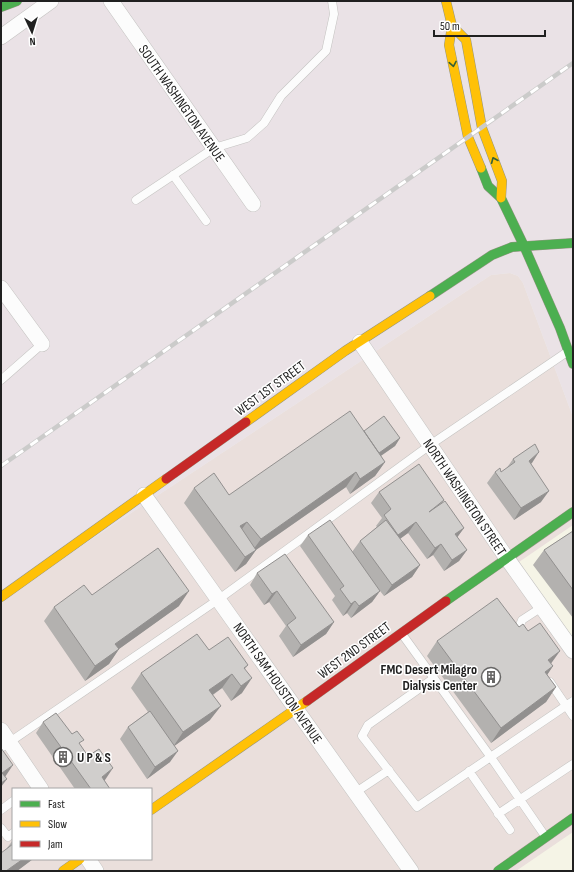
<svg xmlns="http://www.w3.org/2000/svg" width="574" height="872" font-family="'Sofia Sans Condensed',sans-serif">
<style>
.commercial{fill:#eadfdc;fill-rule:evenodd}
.industrial{fill:#eae2e6}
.education{fill:#f5f4e6}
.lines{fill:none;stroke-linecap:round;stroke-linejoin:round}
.lane-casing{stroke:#c4c3c1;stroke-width:9}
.street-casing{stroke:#c4c3c1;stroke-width:16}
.fast-casing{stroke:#949583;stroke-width:10}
.slow-casing{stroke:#949583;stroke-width:10}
.jam-casing{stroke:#949583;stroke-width:10}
.lane{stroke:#fcfcfc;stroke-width:8}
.street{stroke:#fcfcfc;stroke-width:15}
.fast{stroke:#4caf50;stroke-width:9}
.slow{stroke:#ffc107;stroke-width:9}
.jam{stroke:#c62828;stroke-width:9}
.rail-casing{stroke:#cbcbca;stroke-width:4.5}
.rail{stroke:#fff;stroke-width:3;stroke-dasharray:9;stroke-linecap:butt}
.wall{fill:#b3b1af}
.shaded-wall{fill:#92908f}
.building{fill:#d0cecc;stroke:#92908f}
.oneway{stroke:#346036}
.labels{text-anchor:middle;stroke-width:3;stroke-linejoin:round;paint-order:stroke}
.street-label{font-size:14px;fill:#202020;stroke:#fff}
.poi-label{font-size:14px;font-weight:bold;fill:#202020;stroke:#fff;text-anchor:end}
</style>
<rect width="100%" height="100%" fill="#eeece9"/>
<path class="commercial" d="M510,273l8,3 5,7 50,134v454h-572v-272l490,-324zM13,789h138v70h-138z"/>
<path class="industrial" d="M18,1h555v416l-50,-134 -5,-7 -8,-3 -19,2 -490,324v-592z"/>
<path class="education" d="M573,525v115l-54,-78z
M573,832v39h-57z"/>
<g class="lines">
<defs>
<path id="lane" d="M173,175l33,46
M136,200l78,-52 33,-10 17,-15 17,-27 45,-45 8,-37 -2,-13
M1,380l41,-36
M402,634l88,122 55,80
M519,636l-2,-3 5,-13 20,-13
M434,678l-66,47 -6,11 55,71 156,-106
M550,682l23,34
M1,748l218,-149 211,-154 137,-93
M469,771l41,59
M356,792l33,-22
M1,810l12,-9
M498,814l75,-50
M1,828l7,9 5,-4"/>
<path id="street" d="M111,1l142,203
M1,37l50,-36
M1,288l41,56
M360,342l146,215 67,94
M144,495l267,376
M1,730l40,59
M88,859l8,12"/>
<path id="fast" d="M1,7l16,-6
M481,168l7,18 13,12 23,48 36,82 13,36
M430,296l62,-41 20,-8 61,-4
M446,601l127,-89
M498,871l75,-53"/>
<path id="slow" d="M446,1l6,25 -3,19 19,92 13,31
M452,26l14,14 16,88 20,53 -1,17
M246,422l99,-71 85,-55
M1,597l165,-118
M151,810l156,-109
M63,871l17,-12"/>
<path id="jam" d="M166,479l80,-57
M307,701l139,-100"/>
</defs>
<use href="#lane" class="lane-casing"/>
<use href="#street" class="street-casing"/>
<use href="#fast" class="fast-casing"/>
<use href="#slow" class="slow-casing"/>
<use href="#jam" class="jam-casing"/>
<use href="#lane" class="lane"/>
<use href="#street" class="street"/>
<use href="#fast" class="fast"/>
<use href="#slow" class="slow"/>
<use href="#jam" class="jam"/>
<defs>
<path id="rail" d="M1,466l572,-403"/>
</defs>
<use href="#rail" class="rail-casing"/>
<use href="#rail" class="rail"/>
</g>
<path class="wall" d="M364,431l36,7 -5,8 -14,10 4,6 -10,14 -25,18 -4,-7 -90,63 -10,14 -11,8 -51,-69 10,-15 35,7z
M513,459l18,5 10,38 -27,18 -27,-37 8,-11h6l5,-3z
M379,492l65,8 -2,3 22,25 -7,9 10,13 -8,11 -15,10 -11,-16 -6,4 -19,-26 -8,6 20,26 -8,12 -28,19 -4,-5 -8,11 -21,16 -4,-5 -4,3 -11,-16 3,-4 -35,-50 8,-11 44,17 8,-11 17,-14 -1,-1 6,-8 -11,-15z
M573,531v87l-40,-53 11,-15z
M257,573l77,49 -8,12 -33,23 -14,-21 7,-10 -17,-24 -5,3 -14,-20z
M92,595l87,11 -60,43 -10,15 -24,17 -41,-60 10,-14z
M519,627l34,39 -6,9 9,12 -10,15 -55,41 -64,-87 10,-15z
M209,650l39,15 -3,4 -3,24 -11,8 -9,-13 -9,7 -3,25 -36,26 -4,16 -23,17 -27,-40 8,-12 20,-15 -17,-24 10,-15z
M43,722l29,12 33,46h-1l6,9h-35l-39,-56z
M13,840v19h20l-16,12h-16l6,-23z"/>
<path class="shaded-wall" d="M400,438l-5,8 -22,15 5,-8z
M539,452l-7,11 -11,9 8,-11z
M385,462l-10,14 -25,18 10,-15z
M356,472l-10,15 -96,67 11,-15z
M549,491l-8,11 -27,18 7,-12z
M247,522l-10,14 3,-10z
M416,522l-8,11 -18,13 8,-11z
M464,528l-8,11 -1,-5z
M441,544l-8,11 -6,4 8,-11z
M256,550l-10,14 -11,8 10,-15z
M467,550l-8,11 -15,10 8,-11z
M420,565l-8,12 -28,19 8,-11z
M189,591l-10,15 -74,53 10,-15z
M277,591l-8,11 -5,3 8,-11z
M380,591l-8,11 -21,16 8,-12z
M355,601l-8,12 -4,3 8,-12z
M334,622l-8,12 -33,23 8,-12z
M119,649l-10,15 -24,17 10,-15z
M560,651l-10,14 -2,-5z
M553,666l-10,15 2,-9z
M232,674l-10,14 -23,16 10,-14z
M252,678l-10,15 -11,8 10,-15z
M556,687l-10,15 -55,41 10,-15z
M221,706l-11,14 -37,27 10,-15z
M178,751l-8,11 -23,17 8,-12z
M13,765l-10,15 -1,-7z
M113,768l-8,12 -11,8 8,-11z
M7,779l-6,8v-4z
M23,859h10l-16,12h-11z"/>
<path class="building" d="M350,411l35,51 -25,17 -4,-7 -95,67 -14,-17 -7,4 16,24 -11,7 -51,-69 20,-15 15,22z
M384,416l16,22 -21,15 -15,-22z
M535,444l4,8 -10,9 20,30 -28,17 -26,-36 5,-4 1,4 14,-10 -2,-3z
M419,464l25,36 -15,12 16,-11 19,27 -9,6 12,16 -15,10 -11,-16 -6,4 -19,-26 -18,13 -14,-20 7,-6 -12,-17z
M330,520l50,71 -21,15 -4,-5 -4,3 -11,-15 4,-3 -36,-51z
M386,520l34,45 -28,20 -32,-44z
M573,531v59l-29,-40z
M158,548l31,43 -74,53 4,5 -24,17 -41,-59 30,-22 8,10z
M285,554l49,68 -33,23 -14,-20 9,-7 -19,-27 -5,3 -15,-21z
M497,598l22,29 4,-3 5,7 12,-8 20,28 -12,9 5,6 -8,6 11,15 -55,41 -64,-87z
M197,634l12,16 19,-13 20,28 -4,3 8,10 -11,8 -9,-12 -23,16 12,16 -38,26 -42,-59z
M150,711l28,40 -23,16 -27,-40z
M56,713l16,21 5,-3 7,9 -5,3 9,13 11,-7 14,19 -11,9 8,12h-19l-48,-67z
M1,748l12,17 -11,8 5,6 -6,4z
M13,844v15h10l-17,12h-5v-18z"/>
<defs><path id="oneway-chevron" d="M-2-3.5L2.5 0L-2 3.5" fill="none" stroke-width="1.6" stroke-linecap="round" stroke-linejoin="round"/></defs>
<g class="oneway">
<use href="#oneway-chevron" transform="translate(453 64) rotate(80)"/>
<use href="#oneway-chevron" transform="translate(494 160) rotate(-113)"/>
</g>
<defs>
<symbol id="building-ring" viewBox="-11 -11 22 22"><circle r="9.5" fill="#fff" stroke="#686766" stroke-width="1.5"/><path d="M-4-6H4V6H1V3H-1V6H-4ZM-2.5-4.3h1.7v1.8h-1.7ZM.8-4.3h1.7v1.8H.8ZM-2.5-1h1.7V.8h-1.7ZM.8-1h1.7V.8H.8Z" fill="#686766"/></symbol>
</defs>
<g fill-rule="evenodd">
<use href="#building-ring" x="480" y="666" width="22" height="22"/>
<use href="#building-ring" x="52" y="746" width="22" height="22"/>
</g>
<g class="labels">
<g class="street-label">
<text transform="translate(182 103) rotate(55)" y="5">SOUTH WASHINGTON AVENUE</text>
<text transform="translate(270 388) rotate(-36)" y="5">WEST 1ST STREET</text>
<text transform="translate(465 497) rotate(56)" y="5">NORTH WASHINGTON STREET</text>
<text transform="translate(354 650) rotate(-36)" y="5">WEST 2ND STREET</text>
<text transform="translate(278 683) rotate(55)" y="5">NORTH SAM HOUSTON AVENUE</text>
</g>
<g class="poi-label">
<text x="477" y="674">FMC Desert Milagro<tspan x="477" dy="16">Dialysis Center</tspan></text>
<text x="77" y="762" text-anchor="start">U P &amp; S</text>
</g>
</g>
<rect width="574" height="872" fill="none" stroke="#202020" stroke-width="4"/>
<rect x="12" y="788" width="140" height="72" fill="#ffffff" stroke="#a6a6a6"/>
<rect x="20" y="801" width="20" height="6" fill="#4caf50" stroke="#a6a6a6"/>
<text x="48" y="808" font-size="12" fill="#202020">Fast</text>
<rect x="20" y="821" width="20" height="6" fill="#ffc107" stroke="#a6a6a6"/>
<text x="48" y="828" font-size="12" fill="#202020">Slow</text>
<rect x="20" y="841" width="20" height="6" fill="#c62828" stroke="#a6a6a6"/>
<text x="48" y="848" font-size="12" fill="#202020">Jam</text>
<g transform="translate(32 32) rotate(176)" stroke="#ffffff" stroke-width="3" paint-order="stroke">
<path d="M0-3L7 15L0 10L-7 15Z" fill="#202020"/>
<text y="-6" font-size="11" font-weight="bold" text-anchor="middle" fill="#202020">N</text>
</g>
<path d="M434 30v6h111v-6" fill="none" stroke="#202020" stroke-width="2"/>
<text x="440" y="30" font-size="12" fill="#202020" stroke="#ffffff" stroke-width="3" paint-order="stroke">50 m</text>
</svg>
